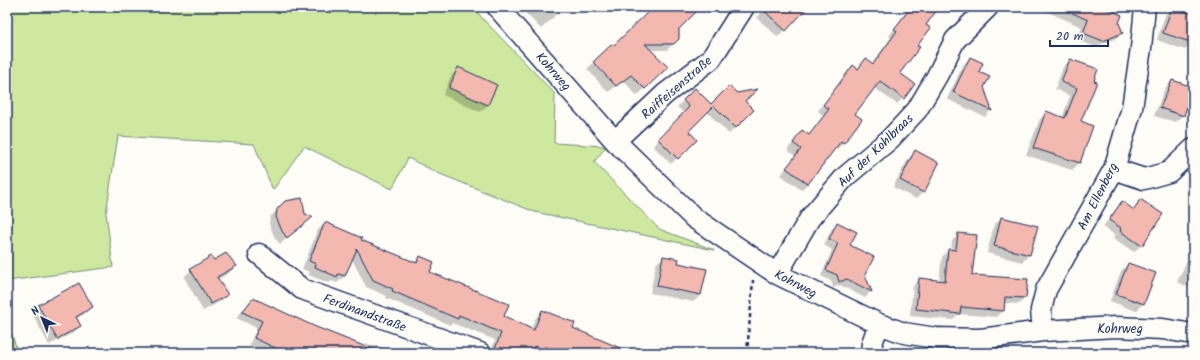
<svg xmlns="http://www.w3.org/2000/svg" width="1200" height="360" font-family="Kalam,sans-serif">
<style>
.green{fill:#cee99f;stroke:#748c7e}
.shadow{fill:#0003}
.building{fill:#f3b8af;stroke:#1b2f5e}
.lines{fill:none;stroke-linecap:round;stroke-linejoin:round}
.minor-casing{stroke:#1b2f5e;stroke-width:23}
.path{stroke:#1b2f5e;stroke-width:2.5;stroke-dasharray:4 3;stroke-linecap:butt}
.minor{stroke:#fdfcf7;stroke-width:20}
.labels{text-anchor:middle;stroke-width:3.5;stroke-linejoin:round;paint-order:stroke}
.street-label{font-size:13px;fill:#1b2f5e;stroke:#fdfcf7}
</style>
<rect width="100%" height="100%" fill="#fdfcf7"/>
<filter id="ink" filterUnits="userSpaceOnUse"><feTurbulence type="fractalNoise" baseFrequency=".025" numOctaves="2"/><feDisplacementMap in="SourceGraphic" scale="8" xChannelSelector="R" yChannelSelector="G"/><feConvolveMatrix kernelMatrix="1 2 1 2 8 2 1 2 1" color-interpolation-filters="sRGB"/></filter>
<g filter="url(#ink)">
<path class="green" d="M7,7h466l9,11 73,76 -1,49 49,3 2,2 -11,14 65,67 55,21 -179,-38 -95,-38 -32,-16 -16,31 -88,-43 -31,44 -19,-46 -136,-8 -12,77 7,54 -106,14z
M7,320l11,33h-11z"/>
<path class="shadow" d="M520,7h44l-23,22z
M655,7h45l-22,21v11l-11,11h-17l16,17 -29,29 -13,-15 -16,11 -21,-23 25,-24 2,2z
M767,7h39l-28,30 -21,-19z
M910,7h28l-13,18 -9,21 -17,27 4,25 -6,6 -23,-16 -20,26 7,6 -18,23 -6,6 -2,-2 -28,37 -6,6 -20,-15 14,-19 -8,-6 15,-18 6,4 16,-20 -6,-5 29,-38 10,-4 9,-9 6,4 19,-26 -2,-2z
M1042,7h57l19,16 4,9 -7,7 -20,8 -18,-7 5,-13 -41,-18z
M1172,8l21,7v31l-3,-1 -5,5 -28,-10 8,-25z
M970,58l8,14 13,38 -6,7 -38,-18 16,-34z
M1070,60l22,21 -12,41 12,4 -13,37 -7,7 -46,-15 14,-36 7,-7 15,6 8,-22 -15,-7 8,-22z
M458,69l30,36 -8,7 -37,-17 8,-19z
M1172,81l11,34 -7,7 -22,-6 11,-28z
M695,89l16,16 33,-3 8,8 -23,24 -22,-22 -19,19 8,9 -25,24 -18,-18 31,-33 -7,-6z
M915,152l8,40 -7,7 -23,-12 15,-28z
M1193,175v16l-8,-8z
M1141,200v45l-7,7 -21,-14 2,-3 -12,-8 12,-17 7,-7 10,7z
M286,202l18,13 7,3 -31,26 -5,-6 -6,-14 1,-7z
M1001,218l28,37 -7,7 -35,-9 7,-28z
M325,223l34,18 55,22 7,-6 7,16 75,44 28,12 4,-10 7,-8 30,17 56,25h-138l5,-13 -43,-17 -2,2 -64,-27 1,-2 -21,-9 -14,-28 -7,17 -8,7 -5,-2 -3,2 -21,-8 2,-3 -8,-3 16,-39z
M838,223l26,52 6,17 -5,6 -25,-13 -7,3 -2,-7 -10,-5 11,-26 -8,-5 7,-15z
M959,234l12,42 54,22 -6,6 -15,-1 -1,8 -6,6 -39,-3 -5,6 -43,-4 3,-30 6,-7 20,2 3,-24 6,-7 3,1 1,-10z
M1193,253v36l-16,-7 12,-26z
M211,257l3,4 22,5 -7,7 -12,7 9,15 -7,7 -16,9 -19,-34 7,-7z
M663,257l14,7 24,31 -8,7 -43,-9 6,-29z
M1128,264l15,40 -7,7 -26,-10 11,-30z
M253,299l63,29 47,19 3,-4 8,3 2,-1 20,8h-129l-18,-8 8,-17 -21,-10z
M39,306l52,1 -7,7 -8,5 4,7 -7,7 -24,12 -17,-32z"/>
<path class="building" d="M653,7h48l-22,22v10l-5,5h-29l23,23 -23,22 -14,-14 -15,11 -23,-24 19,-18 2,1z
M760,7h48l-22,24z
M911,7h28l-13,18 5,3 -14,18 3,1 -20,26 15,11 -11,15 -24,-18 -25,33 7,5 -18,24 -3,-2 -33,43 -22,-16 15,-19 -8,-6 9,-13 7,5 20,-26 -6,-4 30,-40 5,4 8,-11 7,6 24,-33 -3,-2z
M1059,7h43l20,8 -3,8 4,10 -20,8 -20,-8 5,-13z
M1172,7l21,7v29l-30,-10z
M970,57l13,6 -4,9 11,5 -6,10 8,24 -39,-19z
M1070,59l28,10 -4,12 3,1 -16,39 12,5 -13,37 -47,-15 13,-37 19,7 12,-30 -16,-6z
M458,67l39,18 -9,20 -39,-17z
M1172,80l21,7 -9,29 -24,-8z
M729,86l8,7 21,-4 -13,12 9,9 -18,18 -22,-22 -25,25 8,9 -19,19 -20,-20 31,-32 -6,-7 12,-12 16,16z
M915,150l24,13 -15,30 -24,-13z
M302,198l3,16 8,3 -26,21 -5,-7 -6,-14 1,-8 8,-8z
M1140,199l23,15 -21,32 -22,-15 1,-3 -12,-8 13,-19 12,9z
M1001,217l37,9 -8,29 -36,-9z
M325,222l37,16 -1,2 56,23 3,-7 14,6 -4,10 79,32 -5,12 30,14 8,-20 33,13 -2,5 59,25h-71l-16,-6 -2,2 -9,-3 -2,7h-27l-10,-4 6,-16 -42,-18 -1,4 -66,-28 1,-2 -20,-9 -16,-31 -12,27 -7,-2 -1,3 -22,-10 1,-3 -7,-3z
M837,222l20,10 -7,13 24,12 -9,18 7,17 -25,-13 -8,3 -2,-7 -11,-5 12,-27 -9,-4z
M958,233l19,2 -5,40 56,4 -2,19 -21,-1 -1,14 -43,-4 -1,7 -44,-5 3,-31 26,3 3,-32 8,1z
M226,253l11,13 -20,11 11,18 -17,9 -21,-35 21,-13 3,4z
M663,256l16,3 -1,4 29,6 -6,26 -44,-9z
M1128,263l28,10 -12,31 -28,-10z
M79,283l14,24 -17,10 5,9 -24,13 -19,-34z
M253,298l63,29 63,25v1h-93l-32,-15 8,-17 -20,-9z"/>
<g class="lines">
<defs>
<path id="minor" d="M497,7l118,134 79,77 83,56 102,50 25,9 32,5 44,1 63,-8 73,-4 47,2 30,5
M615,141l50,-47 46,-35 33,-52
M1114,169l30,10 25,-7 24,-23
M259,254l43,35 178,64
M777,274l33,-56 35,-41 45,-38 27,-29 20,-34 18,-36 33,-33
M1043,331l-2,-21 5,-20 68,-121 18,-61 9,-60 4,-41
M871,353l1,-10 7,-19"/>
</defs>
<use href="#minor" class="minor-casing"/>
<path class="path" d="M747,353l6,-73"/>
<use href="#minor" class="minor"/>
</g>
</g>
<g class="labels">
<g class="street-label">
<text transform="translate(554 71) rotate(49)" y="5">Kohrweg</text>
<text transform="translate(676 87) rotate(-41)" y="5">Raiffeisenstraße</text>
<text transform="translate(875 150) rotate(-44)" y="5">Auf der Kohlbraas</text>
<text transform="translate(1097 196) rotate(-63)" y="5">Am Ellenberg</text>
<text transform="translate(796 283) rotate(28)" y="5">Kohrweg</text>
<text transform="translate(365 312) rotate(20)" y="5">Ferdinandstraße</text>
<text x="1120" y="333">Kohrweg</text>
</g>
</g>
<rect width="1200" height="360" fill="none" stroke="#fdfcf7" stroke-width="24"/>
<rect x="12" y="12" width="1176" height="336" fill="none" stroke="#1b2f5e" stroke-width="1.5" filter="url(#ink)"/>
<g transform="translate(42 318) rotate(317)" stroke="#fdfcf7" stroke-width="3" paint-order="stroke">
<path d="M0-3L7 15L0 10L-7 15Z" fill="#1b2f5e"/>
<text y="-6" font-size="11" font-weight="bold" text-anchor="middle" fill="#1b2f5e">N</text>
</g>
<path d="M1050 40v6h58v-6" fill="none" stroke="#1b2f5e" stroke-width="2"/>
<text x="1056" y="40" font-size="12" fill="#1b2f5e" stroke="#fdfcf7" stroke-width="3" paint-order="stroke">20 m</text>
</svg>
